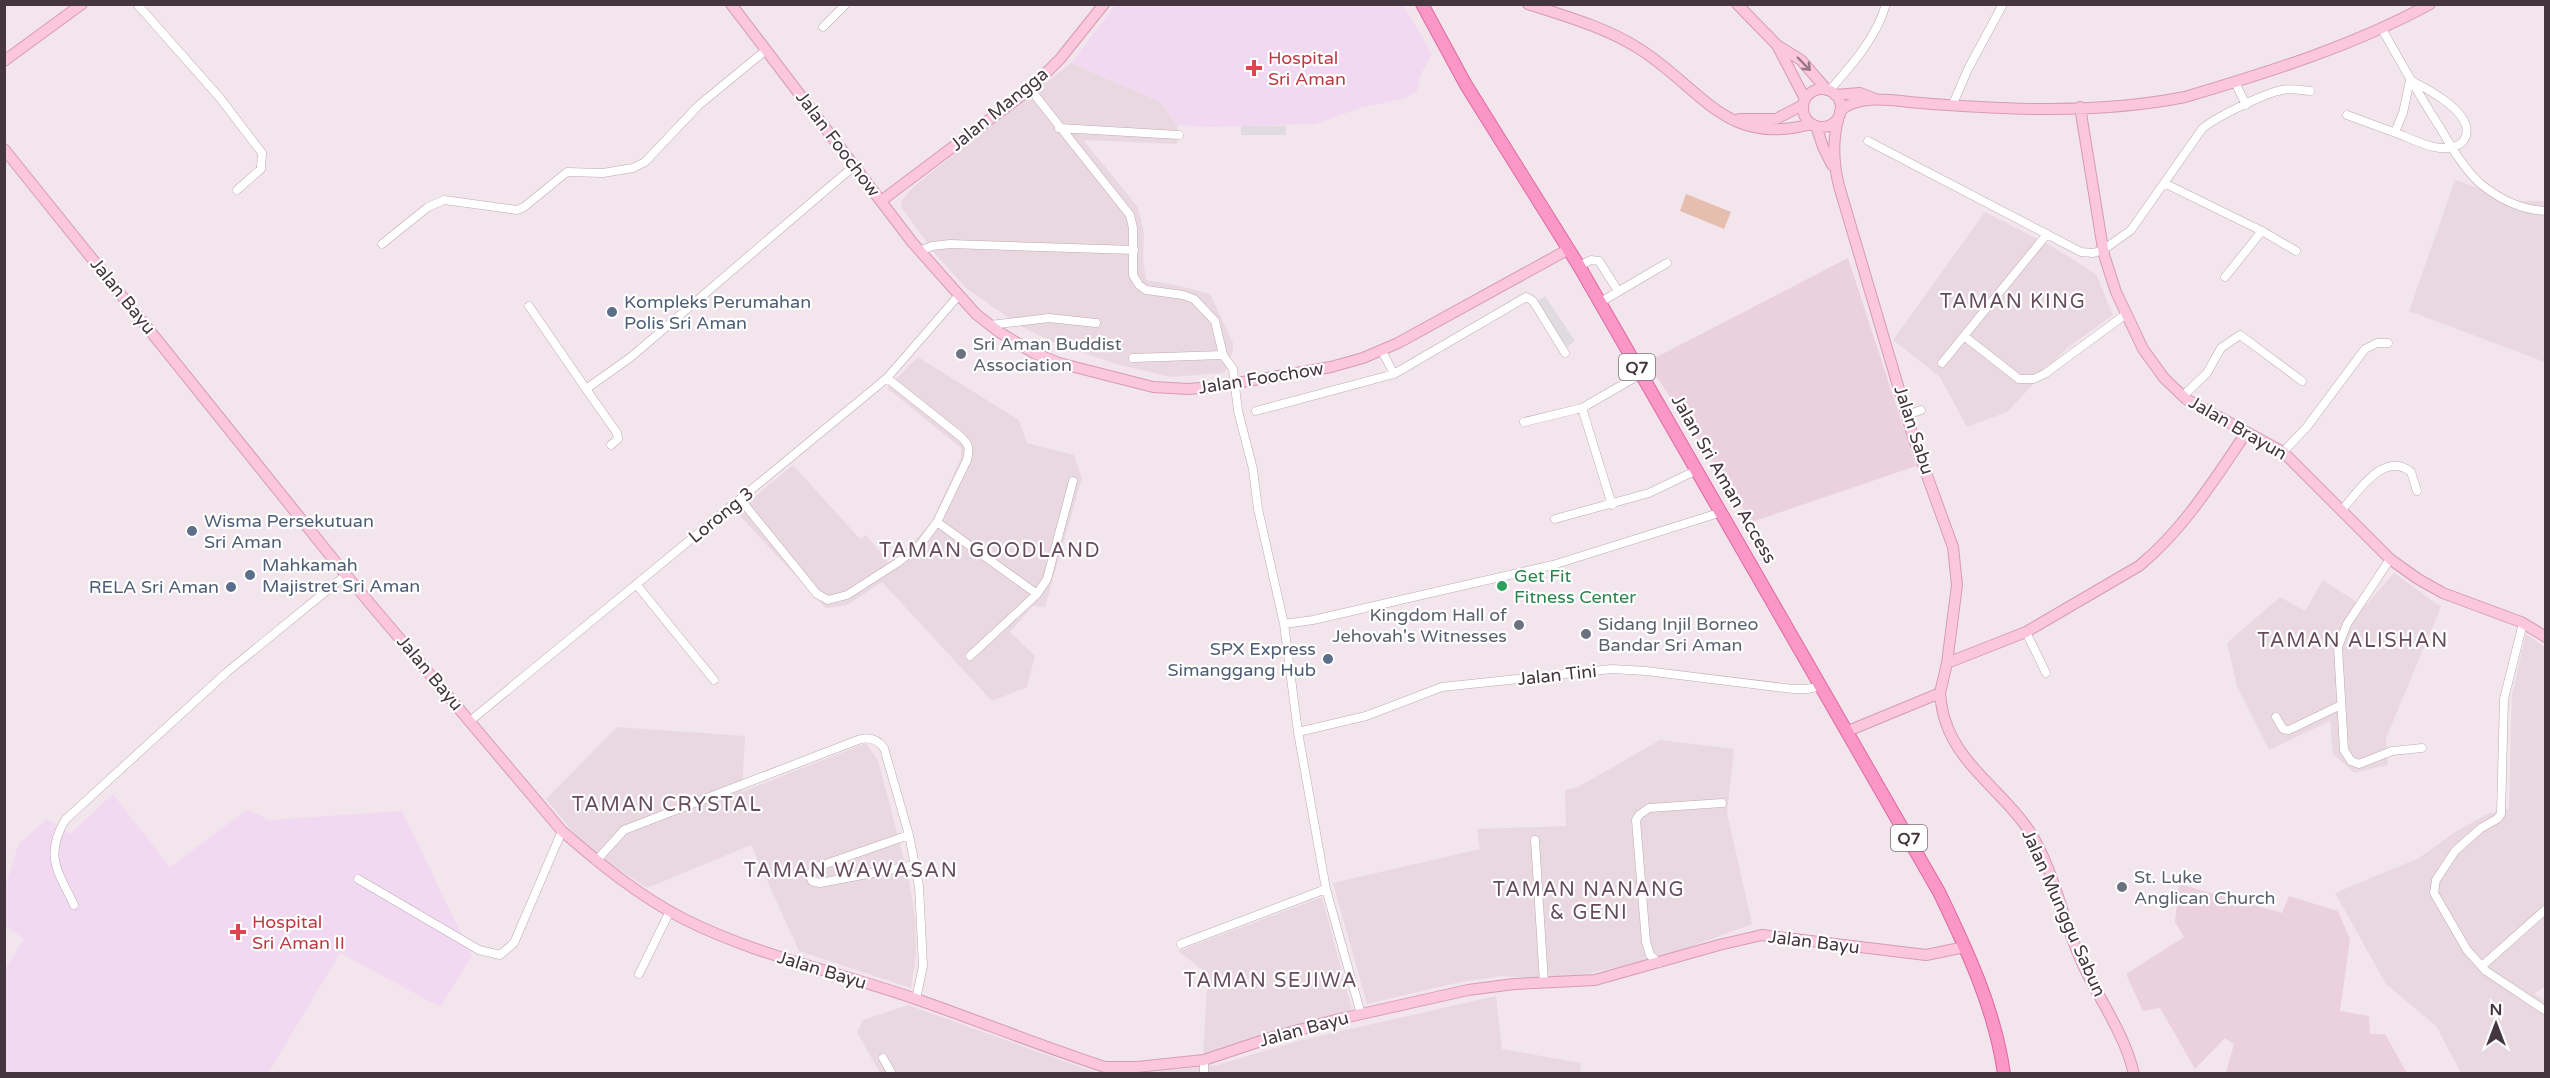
<svg xmlns="http://www.w3.org/2000/svg" width="2550" height="1078" font-family="'Varela Round',sans-serif">
<style>
.residential{fill:#ead8e1}
.education{fill:#ebd0dd}
.medical{fill:#f1d9f2}
.green{fill:#e5beb0}
.parking{fill:#e0dbde}
.lines{fill:none;stroke-linecap:round;stroke-linejoin:round}
.street-casing{stroke:#bda9b4;stroke-width:9}
.secondary-casing{stroke:#d69bb6;stroke-width:12}
.primary-casing{stroke:#de68a2;stroke-width:14}
.street{stroke:#fff;stroke-width:8}
.secondary{stroke:#fcc6dd;stroke-width:10}
.primary{stroke:#fa97c6;stroke-width:12}
.oneway{stroke:#977686}
.health-dot{fill:#e0444e;stroke:#fff;stroke-width:2}
.service-dot{fill:#5c6f8a;stroke:#fff;stroke-width:2}
.worship-dot{fill:#6b7280;stroke:#fff;stroke-width:2}
.leisure-dot{fill:#2e9e5b;stroke:#fff;stroke-width:2}
.labels{text-anchor:middle;stroke-width:4.5;stroke-linejoin:round;paint-order:stroke}
.shield{fill:#fff;stroke:#7c7278;stroke-width:1.5}
.shield-label{font-size:16px;font-weight:bold;fill:#44353e}
.health-label{font-size:18px;fill:#be3a42;stroke:#fff;text-anchor:start}
.street-label{font-size:18px;fill:#44353e;stroke:#fff}
.service-label{font-size:18px;fill:#4e5e75;stroke:#fff;text-anchor:start}
.worship-label{font-size:18px;fill:#5b616d;stroke:#fff;text-anchor:start}
.leisure-label{font-size:18px;fill:#27864d;stroke:#fff;text-anchor:start}
.neighbourhood-label{font-size:20px;letter-spacing:1.5px;fill:#674d5c;stroke:#fff}
</style>
<rect width="100%" height="100%" fill="#f2e6ec"/>
<path class="residential" d="M1071,63l90,39 16,23v19l-94,-4 55,67 6,27 -1,26 3,20 30,5 34,9 23,49v8l-9,22 -53,4 -55,-13 -61,-21 -31,-15 -57,-39 -30,-33 -36,-49 1,-7 11,-13z
M2455,180l61,21h29v161l-136,-51z
M1985,212l68,35 43,27 17,41 -46,33 -60,64 -40,15 -27,-50 -47,-37z
M918,357l101,63 8,23 47,12 8,23 -37,129 -12,-1 -23,26 25,24 -8,31 -35,14 -110,-119 -35,23 -21,3 -90,-96 57,-47 67,74 6,-4 23,28 23,-19 20,-23 29,-63v-10l-74,-60z
M2394,573l47,34 -55,131 2,27 -34,8 -21,-19 -3,-33 -61,29 -32,-64 -10,-43 53,-46 25,14 18,-31 41,27z
M2526,634l19,13 1,339 -12,8 11,6v73h-84l-25,-47 -50,-42 -51,-91 84,-35 36,-26 32,-18 22,-5 3,-114z
M617,727l128,9 -3,56 124,-49 12,17 30,115 7,42 1,37 -5,34 -112,-37 -48,-106 -104,43 -53,-35 -22,-22 -26,-32z
M1660,740l74,9 -7,64 25,111 -92,34 -89,19 -22,2 -48,-3 -45,7 -89,21 -34,-121 147,-34 -3,-20 89,-3 -1,-36 13,-3z
M1322,897l30,112 -149,47 5,-82 -30,-23z
M1496,996l6,53 79,14 -1,11h-445l82,-9 85,-25z
M908,1005l186,67 8,1h-222l-23,-41 6,-12z"/>
<path class="education" d="M1848,258l68,208 -164,56 -105,-160z
M2179,884l103,29 7,-17 49,15 12,28 -10,72 29,5 1,18h15l22,39h-181l8,-29 -9,-6 -30,31 -35,-61 -17,3 -17,-37 58,-37 -9,-15z"/>
<path class="medical" d="M1116,4l287,1 29,49 -11,20 -4,17 -11,7 -46,10 -45,16 -107,3 -31,-2 -16,-23 -90,-39z
M113,794l57,73 78,-58 20,11 134,-9 70,145 -32,51 -100,-54 -72,121 -263,-1 -1,-102 20,-32 -19,-14v-38l14,-44 28,-24 23,15z"/>
<path class="green" d="M1686,194l45,18 -7,17 -44,-18z"/>
<path class="parking" d="M1241,126h45v9h-45z
M1545,296l30,45 -8,6 -31,-45z"/>
<g class="lines">
<defs>
<path id="street" d="M137,4l83,94 42,55 -1,16 -24,21
M823,27l23,-23
M2382,29c19,34 38,68 59,100 11,19 24,42 41,56 19,15 40,25 64,26
M2235,82l11,23
M1030,89l100,126 3,13v47l6,10 7,5 37,5 11,4 21,22 8,34 10,14 5,42 15,58 5,40 26,115 14,108 28,157 35,125
M1829,91c22,-25 48,-54 57,-87
M1952,106l16,-37 35,-65
M2347,115c19,7 38,14 57,21 9,4 20,9 30,11 10,2 24,2 30,-7 15,-25 -38,-52 -54,-60l-7,33 -8,19
M1059,128l120,7
M1868,141l213,111 12,1 10,-3 28,-20 71,-101c12,-11 63,-36 80,-39 9,-2 18,0 28,1
M2164,183l98,48 34,20
M382,244l46,-37 16,-7 73,10 7,-3 43,-35 36,1 30,-5 12,-6 54,-57 67,-55
M920,251l12,-5 18,-2 184,6
M1579,266l12,-6 8,1 19,30
M2225,277l37,-46
M1599,303l68,-40
M529,306l57,83 45,-32 223,-191
M990,325l59,-7 47,5
M1964,336l55,43h15l12,-6 80,-59
M1382,351l12,23
M1133,358l90,-3
M1942,363l105,-129
M586,389l31,44 1,6 -7,6
M2183,396l24,-23 14,-25 19,-13 62,46
M1582,408l30,97
M1256,411l138,-37 132,-77 7,4 32,52
M1907,415l14,-5
M1524,422l58,-14 59,-34
M2283,452l23,-24 59,-79 12,-6h11
M740,499l77,95 11,6 19,-5 50,-32 23,-18 17,-23 30,-62c3,-12 2,-16 -7,-24l-73,-58
M2342,510c16,-18 42,-60 69,-38l6,19
M1555,519l94,-26 48,-23
M937,522l100,72
M2390,559l-43,65 -9,23 6,103 7,11 8,3 33,-13 30,-3
M636,584l78,96
M2523,623l-19,76 -3,115 -4,5 -16,9 -26,23 -19,29 -2,13 33,57 19,21 60,40
M1284,624l29,-4 240,-55 169,-53
M2026,632l20,41
M970,656l67,-62 10,-15 26,-98
M2276,717l7,12 6,1 52,-25
M470,721l417,-343 72,-83
M1298,732l68,-16 76,-29 170,-18 34,2 147,18h14l15,-3
M909,835l-89,31 -7,3 -3,7 2,5 8,2 95,-18
M1535,840l9,143
M596,861l28,-31 234,-90c11,-4 19,-1 26,8l25,87 10,51 4,80 -7,33
M358,879l121,71 21,5 14,-12 48,-112
M74,905c-16,-34 -30,-48 -9,-85l162,-148 119,-97
M1181,944l145,-55
M1659,963l-9,-8 -4,-13 -10,-122 3,-5 10,-7 73,-5
M2482,966l64,-57
M639,974l31,-63
M883,1058l9,16
M1204,1074v-14"/>
<path id="secondary" d="M731,4l181,238 47,53 17,19 23,18 35,21 25,10 94,24 35,2 25,-2 118,-20 32,-9 35,-15 171,-94
M1528,4c37,12 77,23 110,44 63,39 87,100 173,76
M1737,4l40,41 24,15 26,30
M1777,45l28,54
M4,61l78,-57
M1803 108a19 19 0 1 1 38 0a19 19 0 1 1-38 0Z
M1835,95l25,-2 13,5
M2080,107l24,148 12,37 27,57 21,29 22,21 97,53 107,107 28,20 25,14 78,29 25,15
M1840,111c19,-18 56,-10 80,-8 87,7 179,11 265,-6 84,-25 168,-51 245,-93
M1839,116c-7,24 -6,46 0,70l75,254 39,107 4,38 -10,78 -7,30
M1739,119h37l27,-14
M1816,126l7,21 9,18
M4,149l342,426 216,256c38,33 77,65 122,88 73,37 155,53 232,80 63,22 125,47 189,68h32l67,-7 66,-22 69,-19 129,-29 46,-6 81,-4 124,-35 43,-10 164,20 39,-8
M881,201l149,-112 30,-30 44,-55
M1947,663l79,-31 113,-66c45,-37 75,-86 107,-133
M1848,731l92,-38c1,9 2,19 5,27 14,46 60,73 85,112 25,39 33,92 54,135 17,35 41,68 50,107"/>
<path id="primary" d="M1422,4l44,81 113,181 360,626c28,58 56,117 65,182"/>
</defs>
<use href="#street" class="street-casing"/>
<use href="#secondary" class="secondary-casing"/>
<use href="#primary" class="primary-casing"/>
<use href="#street" class="street"/>
<use href="#secondary" class="secondary"/>
<use href="#primary" class="primary"/>
</g>
<defs><path id="oneway-shaft" d="M-6 0H5M1.5-3L5.5 0L1.5 3" fill="none" stroke-width="1.6" stroke-linecap="round" stroke-linejoin="round" transform="scale(1.5)"/></defs>
<use class="oneway" href="#oneway-shaft" transform="translate(1804 64) rotate(46)"/>
<g class="health-dot">
<path d="M1251 59h6v6h6v6h-6v6h-6v-6h-6v-6h6z"/>
<path d="M235 923h6v6h6v6h-6v6h-6v-6h-6v-6h6z"/>
</g>
<g class="service-dot">
<circle cx="612" cy="312" r="6"/>
<circle cx="192" cy="531" r="6"/>
<circle cx="250" cy="575" r="6"/>
<circle cx="231" cy="587" r="6"/>
<circle cx="1328" cy="659" r="6"/>
</g>
<g class="worship-dot">
<circle cx="961" cy="354" r="6"/>
<circle cx="1519" cy="625" r="6"/>
<circle cx="1586" cy="634" r="6"/>
<circle cx="2122" cy="887" r="6"/>
</g>
<circle class="leisure-dot" cx="1502" cy="586" r="6"/>
<g class="labels">
<g class="shield">
<rect x="1619" y="354" width="36" height="26" rx="4.5"/>
<rect x="1891" y="825" width="36" height="26" rx="4.5"/>
</g>
<g class="shield-label">
<text x="1637" y="373">Q7</text>
<text x="1909" y="844">Q7</text>
</g>
<g class="health-label">
<text x="1268" y="64">Hospital<tspan x="1268" dy="21">Sri Aman</tspan></text>
<text x="252" y="928">Hospital<tspan x="252" dy="21">Sri Aman II</tspan></text>
</g>
<g class="street-label">
<text transform="translate(999 109) rotate(-39)" y="6">Jalan Mangga</text>
<text transform="translate(838 144) rotate(53)" y="6">Jalan Foochow</text>
<text transform="translate(123 296) rotate(51)" y="6">Jalan Bayu</text>
<text transform="translate(1261 378) rotate(-9)" y="6">Jalan Foochow</text>
<text transform="translate(2238 428) rotate(30)" y="6">Jalan Brayun</text>
<text transform="translate(1914 430) rotate(72)" y="6">Jalan Sabu</text>
<text transform="translate(1724 479) rotate(60)" y="6">Jalan Sri Aman Access</text>
<text transform="translate(721 515) rotate(-39)" y="6">Lorong 3</text>
<text transform="translate(430 673) rotate(50)" y="6">Jalan Bayu</text>
<text transform="translate(1557 675) rotate(-6)" y="6">Jalan Tini</text>
<text transform="translate(2064 913) rotate(66)" y="6">Jalan Munggu Sabun</text>
<text transform="translate(1814 942) rotate(7)" y="6">Jalan Bayu</text>
<text transform="translate(822 970) rotate(17)" y="6">Jalan Bayu</text>
<text transform="translate(1304 1029) rotate(-15)" y="6">Jalan Bayu</text>
</g>
<g class="service-label">
<text x="624" y="308">Kompleks Perumahan<tspan x="624" dy="21">Polis Sri Aman</tspan></text>
<text x="204" y="527">Wisma Persekutuan<tspan x="204" dy="21">Sri Aman</tspan></text>
<text x="262" y="571">Mahkamah<tspan x="262" dy="21">Majistret Sri Aman</tspan></text>
<text x="219" y="593" text-anchor="end">RELA Sri Aman</text>
<text x="1316" y="655" text-anchor="end">SPX Express<tspan x="1316" dy="21">Simanggang Hub</tspan></text>
</g>
<g class="worship-label">
<text x="973" y="350">Sri Aman Buddist<tspan x="973" dy="21">Association</tspan></text>
<text x="1507" y="621" text-anchor="end">Kingdom Hall of<tspan x="1507" dy="21">Jehovah's Witnesses</tspan></text>
<text x="1598" y="630">Sidang Injil Borneo<tspan x="1598" dy="21">Bandar Sri Aman</tspan></text>
<text x="2134" y="883">St. Luke<tspan x="2134" dy="21">Anglican Church</tspan></text>
</g>
<g class="leisure-label">
<text x="1514" y="582">Get Fit<tspan x="1514" dy="21">Fitness Center</tspan></text>
</g>
<g class="neighbourhood-label">
<text x="2013" y="308">TAMAN KING</text>
<text x="990" y="557">TAMAN GOODLAND</text>
<text x="2353" y="647">TAMAN ALISHAN</text>
<text x="667" y="811">TAMAN CRYSTAL</text>
<text x="851" y="877">TAMAN WAWASAN</text>
<text x="1589" y="896">TAMAN NANANG<tspan x="1589" dy="23">&amp; GENI</tspan></text>
<text x="1271" y="987">TAMAN SEJIWA</text>
</g>
</g>
<rect width="2550" height="1078" fill="none" stroke="#44353e" stroke-width="12"/>
<g transform="translate(2496 1024)" stroke="#ffffff" stroke-width="4.5" paint-order="stroke">
<path d="M0-4.5L10 22L0 15L-10 22Z" fill="#44353e"/>
<text y="-9" font-size="16" font-weight="bold" text-anchor="middle" fill="#44353e">N</text>
</g>
</svg>
